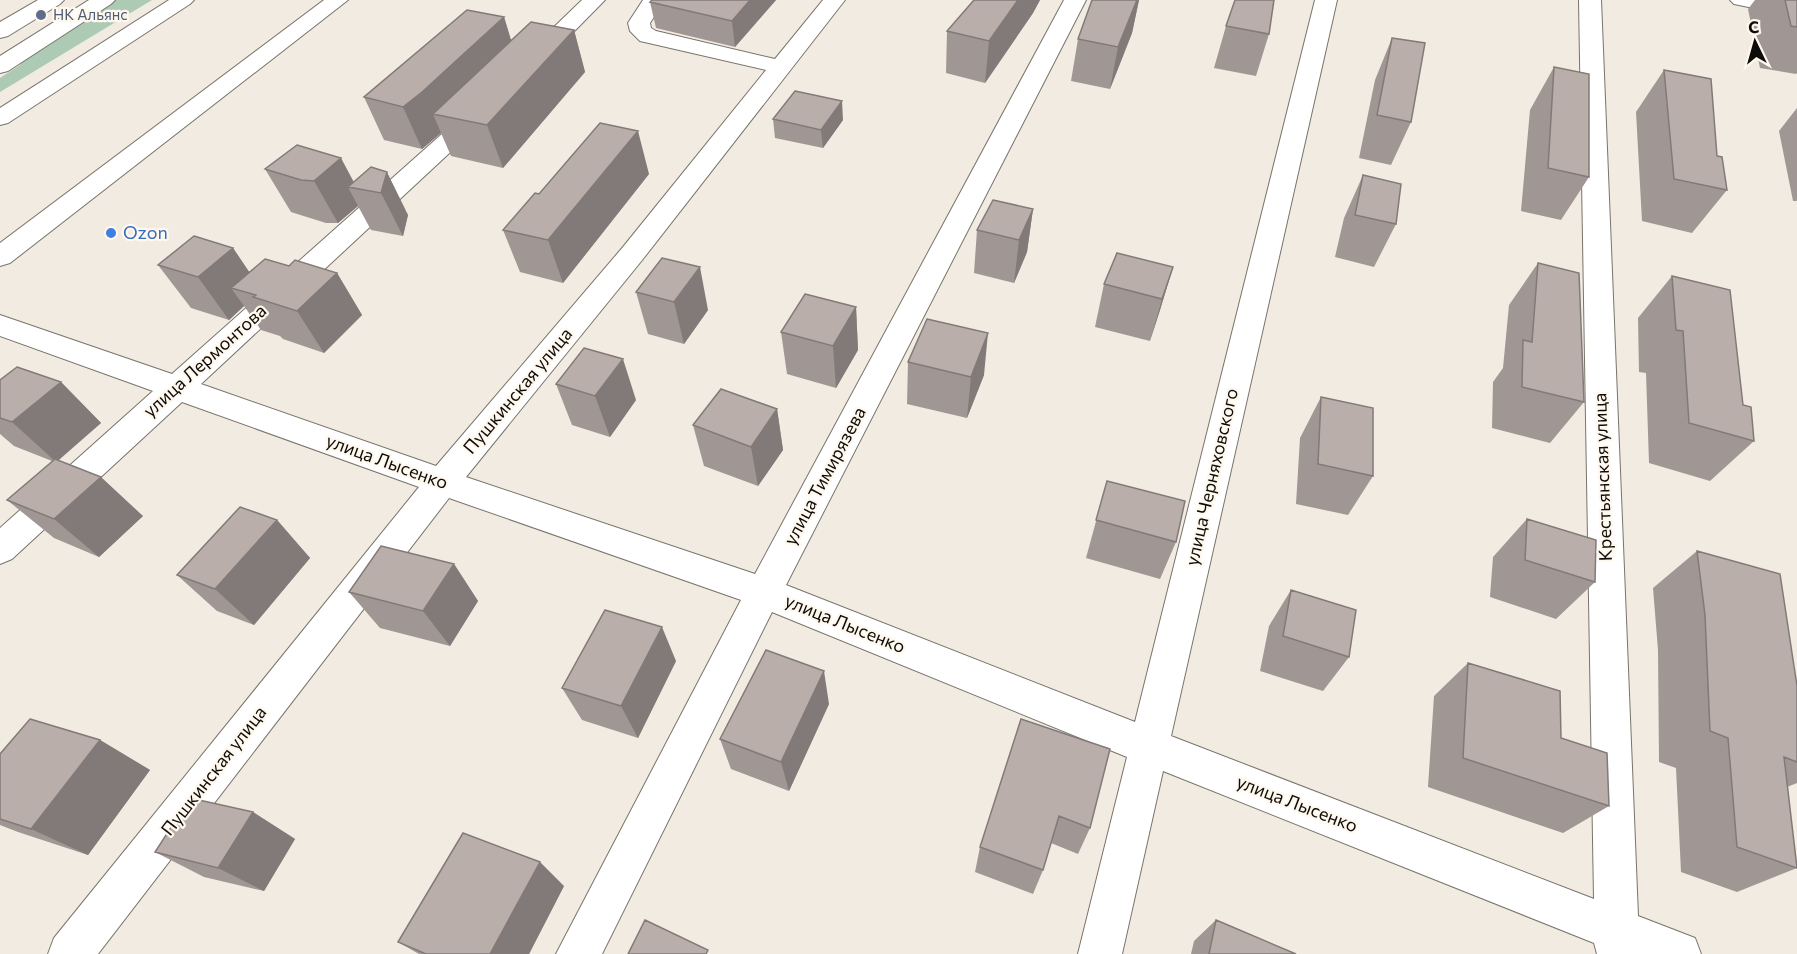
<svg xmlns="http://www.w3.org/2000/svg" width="1797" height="954" font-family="Commissioner,sans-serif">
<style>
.green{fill:#adcab5}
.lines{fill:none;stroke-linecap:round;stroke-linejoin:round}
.minor-casing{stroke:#79746b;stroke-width:2}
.major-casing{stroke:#79746b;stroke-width:2}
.minor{fill:#fff;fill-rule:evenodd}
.major{fill:#fff;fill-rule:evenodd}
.wall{fill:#a09693}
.shaded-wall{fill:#827a78}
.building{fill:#baaeab;stroke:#827a78;stroke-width:1.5}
.service-dot{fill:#5c6f8a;stroke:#fff8ee;stroke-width:2}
.shop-dot{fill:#3f7fe0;stroke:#fff8ee;stroke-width:2}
.labels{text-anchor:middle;stroke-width:4.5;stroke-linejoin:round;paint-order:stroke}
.far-service-label{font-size:15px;fill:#4e5e75;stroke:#fff8ee;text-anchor:start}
.shop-label{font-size:18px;fill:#366cbe;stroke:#fff8ee;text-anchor:start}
.street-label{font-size:18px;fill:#0e0c09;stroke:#fff8ee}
</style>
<rect width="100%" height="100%" fill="#f1ebe1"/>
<path class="green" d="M116,0h36l-152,92v-14l20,-13 6,-10z"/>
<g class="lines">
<defs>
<path id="minor" d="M38,0h26l-4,4 -52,32 -8,2v-16z
M89,0h26l-4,4 -103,67 -8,2v-17z
M324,0h24l-338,263 -10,3v-23z
M582,0h23l-63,64 -8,2 -8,-2 -3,-5 3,-5z
M643,0h22l-15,23 1,5 5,3 119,28 48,-59h22l-202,259 -177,218 289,97 309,-574h22l-300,585 349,137 180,-722h22l-166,736 423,163 -15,-899h22l37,916 57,22 6,16h-104l-3,-11 -431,-172 -41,183h-44l49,-197 -355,-145 -170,342h-46l185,-354 -292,-102 -351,456h-50l6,-16 365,-451 -237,-85 -170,157 -12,5v-36l153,-137 -153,-55v-21l172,59 298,-265 8,-2 8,2 4,5 -4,5 -285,265 235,82 187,-219 143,-177 -126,-29 -10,-10 -2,-8z
M1730,0h43l24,5v12l-63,-13z"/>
<path id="major" d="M169,0h25l-4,4 -182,119 -8,2v-17z"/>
</defs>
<use href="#minor" class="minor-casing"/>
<use href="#major" class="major-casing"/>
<use href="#minor" class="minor"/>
<use href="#major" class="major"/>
</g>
<path class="wall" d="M776,0l-41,47 -79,-19 -6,-26z
M974,0h66l-7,13 -48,70 -39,-10 1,-42z
M1092,0h47l-7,33 -22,56 -39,-8 7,-42z
M1755,0h42v73l-1,1 -36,-6 -12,-59z
M504,17l7,24 63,-11 11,42 -82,96 -52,-12 -10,-23 -19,16 -38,-9 -20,-43z
M1226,26l43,8 -13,42 -42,-8z
M1392,38l19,84 -20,43 -32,-7 16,-78z
M1554,67l35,110 -28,43 -40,-9 9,-101z
M1664,70l53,86 10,34 -35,43 -50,-12 -6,-109z
M1797,108v93h-4l-14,-70z
M773,119l70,1 -20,28 -48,-10z
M371,167l37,48 -5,21 -32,-6 -13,-24 -20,17h-12l-35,-11 -26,-43 89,13z
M649,174l-86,109 -43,-11 -17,-42 36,-36z
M1363,175l33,49 -22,43 -39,-10 9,-39z
M1033,209l-6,43 -13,31 -40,-10 3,-43z
M233,248l16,24 40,-6 48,7 25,42 -38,38 -41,-14 -3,-3 -19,-6 -17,-24 -15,14 -38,-12 -33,-43z
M1538,263l46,139 -34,41 -58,-15 1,-46 10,-14 6,-63z
M1173,267l-13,43 -10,31 -55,-14 9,-43z
M1672,276l71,129 11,36 -44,40 -61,-18 -3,-90 -7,-1 -1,-54z
M636,292l72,18 -24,34 -36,-10z
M856,307l2,43 -22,38 -49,-14 -6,-42z
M908,362l76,13 -17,43 -60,-14z
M0,380l61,2 40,41 -42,37 84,56 -44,41 -45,-19 -47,-38 45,-39 -38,-15 -14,-12z
M556,384l80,16 -26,37 -38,-12z
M1321,397l52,79 -25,39 -52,-11 4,-66z
M777,409l6,41 -25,36 -54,-20 -11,-41z
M1107,481l69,61 -16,37 -74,-21z
M1527,519l68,63 -39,37 -66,-22 3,-40z
M277,520l33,38 -56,67 -37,-14 -40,-36z
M1697,551l100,135v97l-10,4 10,81 -60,24 -56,-20 -5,-104 -17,-6 -1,-112 -5,-62z
M454,564l24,37 -28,45 -70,-18 -31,-36z
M1291,590l58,67 -26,34 -63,-20 9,-45z
M676,661l-38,77 -56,-18 -20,-32z
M1468,663l141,143 -46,27 -135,-46 6,-91z
M829,704l-40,87 -58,-22 -11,-30z
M1021,719l69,109 -12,26 -27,-11 -8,27 -10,24 -58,-22 5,-25z
M100,740l50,30 -62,85 -70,-23 -18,-7v-6z
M253,812l42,27 -31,52 -60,-14 -49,-25z
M564,886l-35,68h-110l-21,-12z
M1216,920l80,34h-105l3,-13z"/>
<path class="shaded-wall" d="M750,0h26l-41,47 -3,-26z
M1018,0h22l-7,13 -48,70 4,-42z
M1137,0h2l-7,33 -22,56 8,-42z
M504,17l13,42 -84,55 8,19 -19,16 -19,-42z
M574,30l11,42 -82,96 -16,-43z
M842,101l1,19 -20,28 -2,-18z
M638,131l11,43 -86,109 -15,-43z
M341,158l16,30 -9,-1 10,19 -20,17 -24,-42z
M387,172l21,43 -5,21 -22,-43z
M1033,209l-6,43 -13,31 5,-43z
M233,248l29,43 -6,4 -25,-7 13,18 -15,14 -31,-43z
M700,267l8,43 -24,34 -10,-42z
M1173,267l-13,43 -10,31 12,-42z
M337,273l25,42 -38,38 -27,-42z
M856,307l2,43 -22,38 -3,-42z
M988,333l-4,42 -17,43 4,-41z
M623,359l13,41 -26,37 -15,-41z
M61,382l40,41 -45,39 -44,-40z
M777,409l6,41 -25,36 -7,-39z
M101,477l42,39 -44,41 -45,-38z
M277,520l33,38 -56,67 -39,-36z
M454,564l24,37 -28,45 -27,-35z
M662,627l14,34 -38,77 -17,-32z
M824,671l5,33 -40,87 -8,-29z
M100,740l50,30 -62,85 -57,-26z
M253,812l42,27 -31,52 -46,-23z
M540,862l24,24 -35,68h-39z"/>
<path class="building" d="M652,0h98l-18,21 -82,-19z
M974,0h44l-29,41 -42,-10z
M1092,0h45l-19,47 -40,-8z
M1235,0h39l-5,34 -43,-8z
M1785,0h12v27l-6,-1z
M467,10l37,7 -82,75 -19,15 -39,-10z
M531,22l43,8 -87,95 -54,-11z
M1392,38l33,5 -14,79 -34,-7z
M1554,67l35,7v103l-41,-9z
M1664,70l47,9 6,77 5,1 5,33 -53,-11z
M795,91l47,10 -21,29 -48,-11z
M600,123l38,8 -90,109 -45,-10 32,-37 4,1z
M297,145l44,13 -27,23 -13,-1 -36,-11z
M371,167l16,5 -6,21 -33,-6z
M1363,175l38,9 -5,40 -41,-9z
M993,200l40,9 -14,31 -42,-10z
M194,236l39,12 -35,29 -40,-12z
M1117,253l56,14 -11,32 -58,-15z
M662,258l38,9 -26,35 -38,-10z
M265,259l24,7 6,-6 42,13 -40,38 -44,-14 3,-2 -25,-7z
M1538,263l41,10 5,129 -62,-15 1,-47 9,2z
M1672,276l58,14 13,115 8,2 3,34 -65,-18 -6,-92 -7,-1z
M805,294l51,13 -23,39 -52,-14z
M927,319l61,14 -17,44 -63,-15z
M584,348l39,11 -28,37 -39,-12z
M17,367l44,15 -49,40 -12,-4v-38z
M721,389l56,20 -26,38 -58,-22z
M1321,397l52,11v68l-55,-12z
M55,459l46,18 -47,42 -47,-19z
M1107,481l78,20 -9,41 -80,-22z
M240,507l37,13 -62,69 -38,-14z
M1527,519l69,21 -1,42 -70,-22z
M381,546l73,18 -31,47 -74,-19z
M1697,551l83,23 17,112v76l-13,-5 13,111 -60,-21 -9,-109 -18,-7 -5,-116z
M1291,590l65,20 -7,47 -66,-21z
M605,610l57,17 -41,79 -59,-18z
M766,650l58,21 -43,91 -61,-23z
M1468,663l92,28 1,47 46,15 2,53 -146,-48z
M30,719l70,21 -69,89 -31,-10v-65z
M1021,719l89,30 -20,79 -31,-12 -16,54 -63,-23z
M190,798l63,14 -35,56 -63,-16z
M463,833l77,29 -50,92h-64l-28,-12z
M645,920l63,30 -2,4h-78z
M1216,920l80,34h-87z"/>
<circle class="service-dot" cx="41" cy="15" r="6"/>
<circle class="shop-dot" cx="111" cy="233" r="6"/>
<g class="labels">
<g class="far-service-label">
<text x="53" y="20">НК Альянс</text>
</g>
<g class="shop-label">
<text x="123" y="239">Ozon</text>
</g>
<g class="street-label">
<text transform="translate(205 361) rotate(-42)" y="6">улица Лермонтова</text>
<text transform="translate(518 391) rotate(-50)" y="6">Пушкинская улица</text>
<text transform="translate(387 462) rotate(20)" y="6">улица Лысенко</text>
<text transform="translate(825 476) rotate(-62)" y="6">улица Тимирязева</text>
<text transform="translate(1212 477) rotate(-77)" y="6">улица Черняховского</text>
<text transform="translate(1603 477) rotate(-92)" y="6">Крестьянская улица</text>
<text transform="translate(845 624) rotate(22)" y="6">улица Лысенко</text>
<text transform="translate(214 771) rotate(-52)" y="6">Пушкинская улица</text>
<text transform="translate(1297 804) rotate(21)" y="6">улица Лысенко</text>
</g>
</g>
<g transform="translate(1755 42) rotate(355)" stroke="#fff8ee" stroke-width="4.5" paint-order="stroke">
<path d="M0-4.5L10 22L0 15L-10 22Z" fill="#0e0c09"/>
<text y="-9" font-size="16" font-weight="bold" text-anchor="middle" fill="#0e0c09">С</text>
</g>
</svg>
